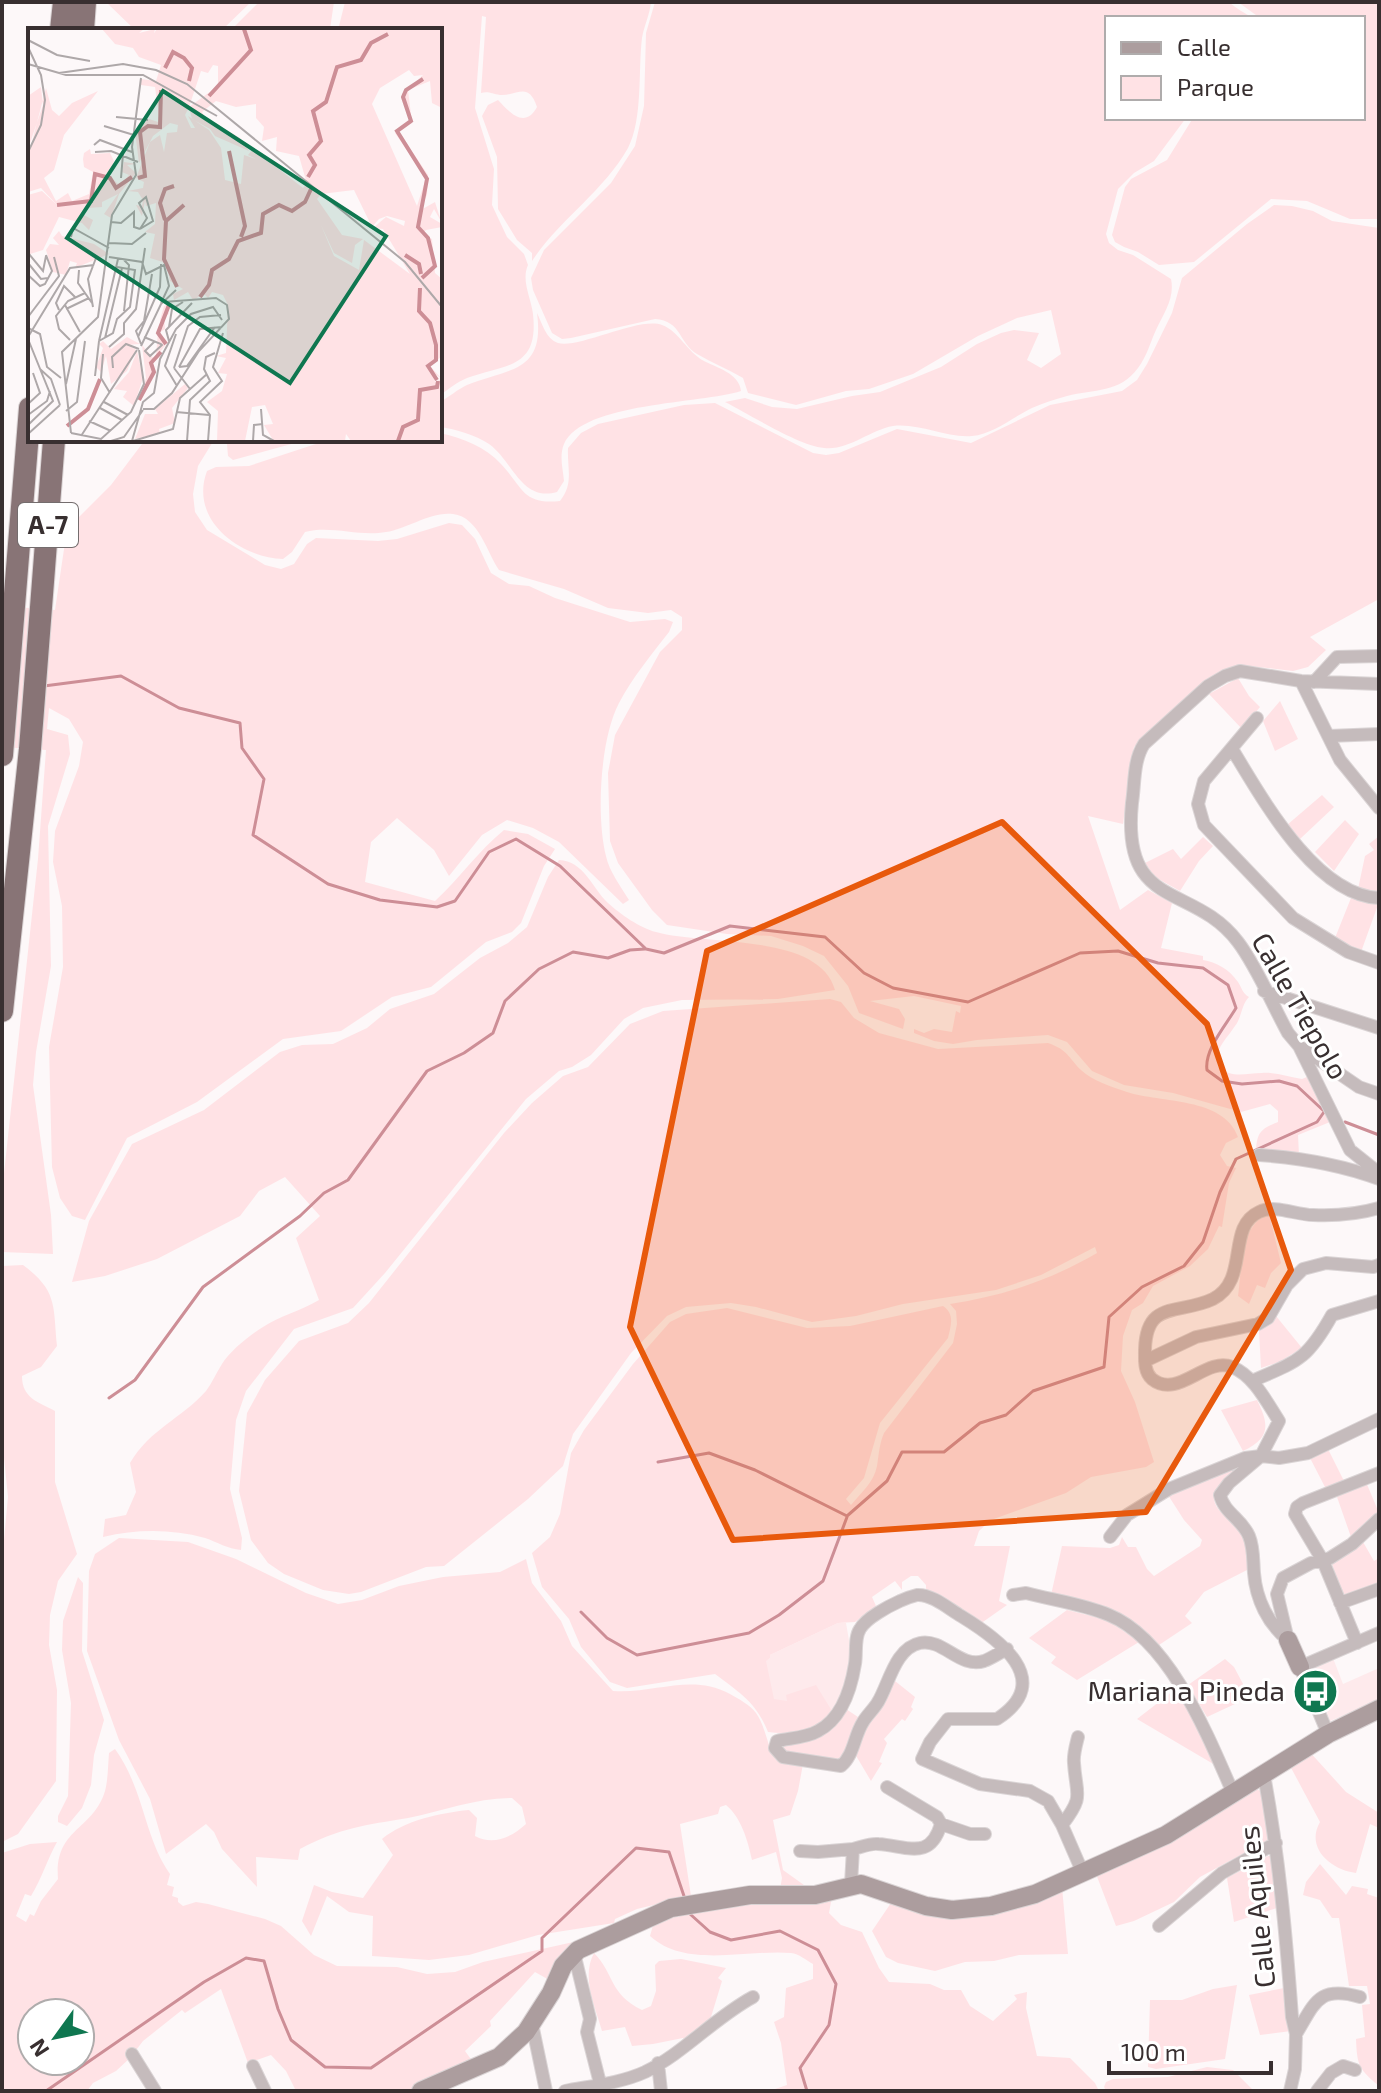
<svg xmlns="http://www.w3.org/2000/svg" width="1381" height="2093" font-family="'Exo 2',sans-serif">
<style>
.built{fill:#feeaec}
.green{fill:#ffe2e5;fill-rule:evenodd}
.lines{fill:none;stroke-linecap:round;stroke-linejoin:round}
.stream{stroke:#cd8e96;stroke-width:3}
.street-casing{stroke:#dad4d5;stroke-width:14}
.secondary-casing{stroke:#dad4d5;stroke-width:20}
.highway-casing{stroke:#dad4d5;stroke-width:24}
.street{stroke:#c5bbbc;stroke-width:12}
.secondary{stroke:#ac9d9e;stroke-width:18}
.highway{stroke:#887476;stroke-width:22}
.marked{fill:#e8590c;fill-opacity:0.2;stroke:#e8590c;stroke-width:6;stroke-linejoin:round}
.labels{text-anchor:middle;stroke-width:6;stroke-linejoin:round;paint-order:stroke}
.shield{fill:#fff;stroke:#746d6e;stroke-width:2}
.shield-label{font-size:26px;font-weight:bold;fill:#382f30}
.street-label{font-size:28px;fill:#382f30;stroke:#fff}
.poi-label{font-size:28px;fill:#382f30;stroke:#fff;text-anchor:end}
.inset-river{fill:none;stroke:#cd8e96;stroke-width:4}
.inset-road{fill:none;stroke:#aea8a9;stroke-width:2}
.view{fill:#0f7750;fill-opacity:0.15;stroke:#0f7750;stroke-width:4}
.inset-edge{fill:none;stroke:#382f30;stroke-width:4}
</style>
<rect width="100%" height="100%" fill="#fdf8f9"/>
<path class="built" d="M838,1623h8l5,29 -6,33 -10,23 -9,10 -45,16 -16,-73 5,-3v-3z
M1333,1658l10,26 36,-16v33l-49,20 -20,-53z"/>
<path class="green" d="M106,2h145l-29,28h-87z
M259,2h75l-4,27 -99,1z
M345,2h306c-1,12 -7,24 -9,36 -4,32 1,81 -14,110 -25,44 -68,71 -96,113v-8l-15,-13 -19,-31 -1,-52 -15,-41 6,-11 10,-5c12,13 27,29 39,7 -9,-26 -19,-11 -37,-12 -8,-1 -11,-4 -19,-2l5,-76 -4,-1 -7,92 19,61 -2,36 15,32 17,17 4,11c-7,16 3,32 5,49 6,55 -27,50 -66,64 -10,4 -18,11 -27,17v-365h-102z
M655,2h574c8,7 15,11 25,16h-147v100h79l-32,43 -20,12 -16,16 -12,45 3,9 9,7 15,5 38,24c4,19 -7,34 -15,51 -6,13 -9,26 -18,38 -18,25 -44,21 -71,28 -11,3 -24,7 -35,12 -19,9 -39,26 -60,28 -27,2 -52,-13 -79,-10 -23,4 -45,25 -69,22 -27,-3 -73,-33 -99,-46l20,-4 27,9 25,2 55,-13 28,-4 61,-25 36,-23 24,-11 13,-3 25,3 -12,27 14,8 20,-14 -10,-44 -34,8 -39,18 -65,38 -44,15 -23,2 -50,14 -48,-12 -5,-15c-15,-9 -31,-15 -46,-24 -19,-12 -15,-33 -42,-35l-84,19 -9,1 -10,-6 -19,-43 -2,-12 13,-28 67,-67 24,-37 9,-40 2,-73z
M1238,2h141v217h-29l-43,-18 -36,-2 -77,63 -35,3 -21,-13 -14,-5 -9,-5 -3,-7 13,-48 6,-8 36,-19 26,-42h170v-100h-103z
M1274,205l18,1 21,5 19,10 47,7v371l-69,38 16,13 -18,17 -15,4 -52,-6 -29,11 -78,71 -11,77 -35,-8 32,94 28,-20 24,13 -11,45 42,8v4c13,2 26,9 35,22 4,6 4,11 11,15 -8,8 -7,20 -14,29 -9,14 -21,22 -17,41 15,12 28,6 44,6 13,-1 27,4 40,6l5,-2 23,45 -32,13 1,20 -43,-4c1,-19 5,-22 22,-29v-11l-8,-7 -29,8 -68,-19 -49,-8 -32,-14 -25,-29 -19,-7 -71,5 -24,4 -19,-3 -20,-8v-4l10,4 10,-4 18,3 4,-21 4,2 1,-7 -47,-10 -44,5 29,8 6,10 -2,10 -44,-16 -11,-27 -24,-30 -21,-10 -32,-10 -44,-2 -60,-9 -15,-15 -34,-47 -8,-22 -2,-68 7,-38 45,-83 22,-22v-13l-11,-7 -23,3 -40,-5 -44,-19 -65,-19c-12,-17 -20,-53 -46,-56 -22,-3 -46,15 -67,18 -27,5 -55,-7 -81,0l-13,20 -9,7c-45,-2 -94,-40 -76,-88l9,-4 33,-1 79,-26h112v-7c22,5 46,14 61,31 22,23 21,41 59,37 14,-17 7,-33 8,-53l13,-15 17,-9 86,-19 31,-2 98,50 13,2 13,-2 58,-24 74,14 79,-38 72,-14 15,-11 10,-16 25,-51 10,-35 65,-54z
M537,313c5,10 9,26 21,30 20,6 82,-27 104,-18 17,6 25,27 42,36 13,7 35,12 37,30 -40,13 -158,11 -177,53 -5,12 -1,25 0,37l-7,11c-36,10 -44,-31 -68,-48 -14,-9 -33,-15 -49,-17v-25c9,-5 18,-13 27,-17 42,-17 78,-12 70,-72z
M145,440h69l-16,26 -5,28 2,18 12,18 58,35 16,4 13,-5 13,-20 9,-6 62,3 19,-2 52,-16 13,2 13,14 16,34 18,11 20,2 26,12 75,24 35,-3 8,3 -4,10c-17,22 -37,46 -50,71 -19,36 -23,114 -13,153 3,15 15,31 23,44l-6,4 -64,-62 -26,-14 -26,-8 -25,15 -33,41 -15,-26 -37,-32 -26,24 -6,40 70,19c25,-23 43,-50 69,-71l24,4 27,15 -11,17 -23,57 -9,9 -26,10 -55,45 -39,10 -51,34 -58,8 -86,63 -70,36 -42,82 -13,-4 -12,-18 -8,-31 -3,-120 14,-80 -1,-61 -9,-44 2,-31 24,-65 4,-24 -14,-23 -20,-11 -2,21 21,6 2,19 -22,72 3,140 -15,86 -3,33 18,130 2,39 -51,-2v-60l36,-333 8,-109 -44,-3v-141l53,4 12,-81 44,-44z
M230,440h76l-73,20 -5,-4 -1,-12z
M1238,678l11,18 11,11 -18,22 -33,-35z
M1280,701l18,38 -23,12 -12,-30z
M1322,795l12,12 -34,32 -13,-14z
M1345,820l14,14 -25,37 -19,-19z
M1379,836v55l-21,-2 7,-33 9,-6 -5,-6z
M1203,837l10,9 -14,15 -19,30 -25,-14 -10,-14 28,-14 8,10z
M559,860c25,1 33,28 49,43 12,11 32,25 48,29 48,14 163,0 179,58l-57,9 -96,1 -39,8 -19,11 -33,36 -19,12 -13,4 -33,28 -141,174 -32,35 -59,21 -48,62 -10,29 -6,69 12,49 -1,12c-13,-1 -24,-8 -36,-12 -34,-9 -67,-9 -102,-1l2,-18 21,-4 10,-23 -6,-29c20,-34 51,-44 76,-72 6,-8 10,-18 16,-27 8,-13 28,-29 41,-37 16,-11 38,-16 56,-27l-23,-62 24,-22 -35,-39 -26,14 -19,25 -83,43 -52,17 -33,6 17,-61 43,-77 72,-34 76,-58 22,-7 31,-1 34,-16 23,-19 44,-15 46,-36 28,-15 19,-16 21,-50z
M1351,898l28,4 -18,50 -26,-14z
M830,999l11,3 13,16 25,15 59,16 110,-6c20,7 20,14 33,27 12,11 31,17 46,22 34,11 97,5 111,45l-12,6 -6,12 7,11 9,2 -7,15 -7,44 -3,-1 -11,23 -18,17 -37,20 -10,17 -11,7 -9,26 -2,35 14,31 19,60 -8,5 -55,10 -25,16 -75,27 -12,11 -5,15h36l-11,55 8,4 -27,19 -54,-33v-6l-8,-9h-7l-9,6v8l-7,-9 -23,16 4,9 -21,16 -17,1 -68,32v3l-4,3 8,38 13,2 -1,-6 30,-10 16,26c-16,20 -39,24 -64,21 -12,-30 -28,-39 -53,-58l-88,14 -17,-6 -29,-35 -12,-28 -27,-32 -10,-34 18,-16 10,-23 11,-61 13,-23 49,-66 37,-42 16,-8 41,-6 80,20 43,-2 93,-20c12,8 8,19 5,32l-68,85 -16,55 -18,21 5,6c10,-12 23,-23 26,-39 2,-12 2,-21 7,-33l69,-90 4,-19 -1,-13 -6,-7c54,-8 100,-24 147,-51l-2,-6 -54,28 -45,15 -93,14 -47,12 -44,6 -56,-15 -25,-4 -45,4 -19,9 -36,37 -58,81 -10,32 -35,33 -84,67 -18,1 -65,25 -12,2 -26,-4 -39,-16 -16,-11 -17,-23 -12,-49 8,-78 18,-33 34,-39 49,-18 21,-20 135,-170 28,-30 31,-27 25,-9 42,-43 33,-13z
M1269,1214l12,49 -10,10 -6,15 -8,-3 -8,19 -11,-8c4,-27 1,-71 31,-82z
M23,1265c35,26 30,41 34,81l-16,21 -19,9c0,22 16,26 33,35v71l22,72 -19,27 -8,34 -1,30 8,45 -1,91 -38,53 -16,8v-281l6,-64 -6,-59v-108l2,-6 -2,-58z
M1276,1316l26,32 -23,14 -18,6 -2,-37z
M1257,1400c12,24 14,38 -14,51l-22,-41z
M1328,1449l16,32 -18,8 -16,-31z
M1247,1464c-10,8 -22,17 -30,26 -13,19 22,32 28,47 4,10 3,22 2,33l-43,22 -19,24 7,7 -33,22 -36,-30 -19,-9 -53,-11 11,-49 48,2 9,-3 3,-8 6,10h8l11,22 7,7 46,-30 2,-6 -18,-20 -16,-25z
M1366,1482l13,31 -28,24 -14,-40z
M119,1538l69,4 48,17 70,34 32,11 24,-4 37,-14 44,-9 57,-5 26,-13 6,24 29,38 11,25 41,45c42,3 78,-18 117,3 9,5 20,11 26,19 8,11 11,28 16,41l31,10 -5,27 -8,24 -17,5 10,50 28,20 -31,-1 2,-11 -6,-26 -24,8c-4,-19 -11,-43 -26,-55l-6,2 -2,7 -38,10 11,72 -54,13 -22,10 -1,4 -76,12 -69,20 -40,5 -57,-4 1,-40 -24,-4 -22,-16 -16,40 -9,-15 12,-36 18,7 31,6 30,-43 -11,-16c23,-19 58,-26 87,-29l8,8 -2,18c18,10 37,1 51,-12l-4,-17 -10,-9c-36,0 -69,13 -104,20 -42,7 -69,10 -108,31l-2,11 -42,-3 1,30 -35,-38 -8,-17 -8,-8 -40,30 -16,-55 -31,-59 -32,-89 2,-80 6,-17z
M1363,1542l11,19 5,-3v26l-37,11 -10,-31z
M78,1577l5,6 -1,68 22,69 -10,35 -3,30 -9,23 -15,18 -9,-4v-6l10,-20 3,-93 -9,-53 1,-29z
M1067,1610l41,10 31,22 -62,38 -26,-17 5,-6 -27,-19z
M1225,1659l9,8 16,30 -43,20 -19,-32z
M895,1681l20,16 -4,10 2,2 -8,12 -3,-2 -18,20 3,4 -8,19 3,1 -11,18 -16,-27 12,-31z
M1177,1688l14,20 24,57 -78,-46z
M846,1709l12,8 -11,36 -8,6 -54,-5 -6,-8z
M115,1749c29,40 29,88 55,125l-3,11 7,2 -2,9 6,2v4l5,4 13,-4 12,2 57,15 16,7 33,29 23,11 60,1 30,7 28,-2 28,-10 95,-21 -27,40 -16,-9 -45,49 1,5 -26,25 8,11 -67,29h-110l-10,-20 -15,-16 -23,8 -27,-74 -36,24 -3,-3 -39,31 -13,17 -14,13 -23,12 -6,8h-85v-238l28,-9 27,-2c-10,18 -15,36 -26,54l-6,-2 -9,22 10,6 4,-8 4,2 7,-15 17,-22c-4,-51 35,-48 47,-88 3,-11 3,-26 4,-38zM32,2013h48v48h-48z
M1308,1750l38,42 33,21v15l-9,-4 -14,49c-25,-3 -51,-25 -36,-51l-31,-58z
M1255,1789l6,2 9,45 -2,4 -68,37 -26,25 -40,19 -18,5 -20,-52z
M1268,1856h4l8,51 -46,15 -7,-44z
M1320,1864l26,31 6,-9 16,3 -1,5 12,4v188c-20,-17 -22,-20 -23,-47l9,-2 -3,-32 8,-1 -3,-18h-18l-10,-68h-7l-12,-18 -17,-5 3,-13z
M1062,1887l6,67 -49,1 -25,6 -29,1 -30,9 -37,-8 -12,-6 -14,-26 21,-31 28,11z
M827,1897l4,5 -2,11 12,12 21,7 17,36 10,14 41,2 14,6h17l9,16 23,15 24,-22 -3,-4 13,-3 -1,16 11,48 33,2 25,25 4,8h-330l18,-6 -6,-42 -7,-21 10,-5 2,-29 27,-9v-15c-7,-4 -14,-10 -22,-11 -44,-4 -105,16 -141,-17l4,-14 45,-15z
M594,1953c20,20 15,41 48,57l9,-4 5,-15 -1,-26 4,-4 22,-2 45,9 -8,10 4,3 -11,36 5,3 -30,22 -3,-4 -30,6 -21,2 -7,-19 -23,4c-7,-25 -21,-54 -8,-78z
M1237,1985l-12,74 -69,10 -8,-2 2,-67h32l31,-11z
M1284,1988l7,43 -31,4 -11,-40z
M1207,2067l26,3 21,21h-148l-2,-4 2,-5 7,-3 55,-2z"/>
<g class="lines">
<path class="stream" d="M44,686l77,-10 58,32 61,15 2,25 22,31 -11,56 75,49 52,16 57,7 18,-6 34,-49 27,-13 44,27 86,83 18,4 66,-27 95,11 39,36 29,15 75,14 112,-49 38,-2 40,12 45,5 25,17 8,23c-10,17 -32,42 -29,62l15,11 20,3 37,-3 18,5 29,27
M1345,1122l34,13
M109,1398l26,-18 68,-93 97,-71 24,-23 24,-13 79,-109 37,-18 29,-20 12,-32 34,-32 34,-17 35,6 22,-8 15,-1
M658,1462l51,-9 46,17 92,46 40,-35 15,-29h42l36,-29 26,-8 27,-24 71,-24 5,-50 33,-30 42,-21 19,-24 17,-50 16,-33 81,-37 7,-10
M581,1612l26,26 30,17 112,-22 30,-18 44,-34 24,-64
M690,1914l20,18 21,8 49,-9 38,19 18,34 -7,41 -29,43 7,23
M46,2091l158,-109 42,-24 18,3 14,48 13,31 34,27 46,1 171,-117v-13l94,-90 33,4 16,47"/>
<defs>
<path id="street" d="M1301,681l39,79 39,48
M1314,682l23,-25 42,-1
M1379,684l-78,-3 -61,-10 -15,5 -17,10 -64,58c-11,17 -9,40 -12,59 -11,109 61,79 106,139 19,25 34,62 50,91l11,13 51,104 29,23
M1257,718l-53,63 -6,23 6,21 89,93 55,34 31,11
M1329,736l50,-2
M1232,749c30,49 83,146 147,149
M1264,991l115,37
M1302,1048l57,39 20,7
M1259,1155c42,3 80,9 120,24
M1145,1361l51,-24 62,-13 10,-6 19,-33 16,-16 23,-6 47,4 6,-2
M1252,1381c46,-20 55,-21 80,-66l47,-14
M1110,1537l17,-22 42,-26 76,-31 16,-2 18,2 29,-5 71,-34
M1013,1595l13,-2c26,7 57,11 83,22 61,25 99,121 124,178
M1340,1603l39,-14
M1288,1640c-20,-16 -32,-41 -34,-67 -1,-12 0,-25 -5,-37 -7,-17 -25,-23 -29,-41l9,-12 32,-27 18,-35c-13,-20 -25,-45 -47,-54 -26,-11 -54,33 -80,12 -8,-7 -7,-19 -7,-29 1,-51 35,-35 68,-51 37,-19 13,-72 46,-87 17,-8 36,3 54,3 22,1 45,-1 66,-7
M1288,1640l-11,-46 6,-16 28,-15 19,-5 22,-14 27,-25
M1357,1643l-34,-82 -28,-47 2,-7 6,-4 76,-30
M1007,1649c-8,4 -15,9 -23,12 -24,8 -41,-23 -64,-18 -25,5 -31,41 -42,59 -4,7 -11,13 -15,20 -9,14 -9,33 -22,44l-58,-9 -8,-9 2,-7c13,-3 29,-3 41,-10 23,-12 33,-42 37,-67 2,-11 -1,-26 5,-35 6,-11 29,-23 40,-28 4,-2 13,-5 17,-6 15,-1 32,14 44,21 36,22 96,64 36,103h-49l-18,23 -8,17 58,25 50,7 18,10 14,24 20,46
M1328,1734l-28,-67 79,-34
M1264,1775c15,81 22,160 28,242l4,17 -1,35 -5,22
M941,1824l29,10h15
M1062,1825c23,-30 14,-29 12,-62 -1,-8 2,-18 4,-26
M800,1851l18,1 35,-3
M851,1884l2,-35c9,-2 17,-6 25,-5 30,2 52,17 63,-20l-4,-7 -50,-30
M1159,1926l63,-53 54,-30
M574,1953l16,66 -3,13 15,59
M532,2024l14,67
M1296,2034c19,-31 22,-49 64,-37
M132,2054l23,37
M658,2063l3,28
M253,2066l12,25
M565,2091c26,-5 56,-8 80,-19 39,-19 69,-54 108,-75
M1317,2091l14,-18 12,-7 12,4"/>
<path id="secondary" d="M1288,1640l12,27
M421,2091l78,-34 27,-25 25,-39 12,-27 15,-16 93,-42 79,-13h65l46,-11 65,22 26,4 39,-4 44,-12 131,-59 162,-101 51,-25"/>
<path id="highway" d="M61,30l3,-28
M83,30l2,-28
M2,755l28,-347
M2,1011l28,-262 24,-309"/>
</defs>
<use href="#street" class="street-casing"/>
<use href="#secondary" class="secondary-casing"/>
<use href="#highway" class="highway-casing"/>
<use href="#street" class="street"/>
<use href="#secondary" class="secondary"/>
<use href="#highway" class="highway"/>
</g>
<path class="marked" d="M1002,822l205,202 84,246 -145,242 -413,28 -103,-213 77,-376z"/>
<defs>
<symbol id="bus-disc" viewBox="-11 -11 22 22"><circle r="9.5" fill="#0f7750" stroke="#fff"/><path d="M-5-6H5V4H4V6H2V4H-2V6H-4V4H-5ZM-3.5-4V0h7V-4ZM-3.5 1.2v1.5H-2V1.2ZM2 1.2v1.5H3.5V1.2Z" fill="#fff"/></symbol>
</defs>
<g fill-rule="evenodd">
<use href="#bus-disc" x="1290" y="1666" width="51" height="51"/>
</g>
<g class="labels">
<rect class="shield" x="18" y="503" width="60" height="44" rx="6"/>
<g class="shield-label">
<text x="48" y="534">A-7</text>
</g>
<g class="street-label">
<text transform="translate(1300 1006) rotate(60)" y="10">Calle Tiepolo</text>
<text transform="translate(1257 1907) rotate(-96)" y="10">Calle Aquiles</text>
</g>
<g class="poi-label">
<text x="1285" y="1701">Mariana Pineda</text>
</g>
</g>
<g transform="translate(28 28)">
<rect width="414" height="414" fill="#fdf8f9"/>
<path d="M74,1h42l-5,4 16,-4 -1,4 3,-4h285v79l-10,-5 -2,-22 -22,9 4,33 -13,9 29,43 -1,20 -8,16 16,-9 6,19 -7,-12 -4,8 12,7v3l-16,3 -4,4 10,5 3,34 7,6v77l-12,10 11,12 -8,-5 2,9 7,-3v62h-91l-5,-7 -1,7 -72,-1 -9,-15 9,-1 -8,-19 -13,2 -7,34h-28l1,-30 -11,-9 15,-11 5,-17 -9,-1 8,-15 -10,-2 10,-3 2,-48 -5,-10 -11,-3 -4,6 -4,-4 -11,6 -5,-8 -14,8 -1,-6 10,-5 -13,-8 -4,-18 -16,-5 5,-24 -10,-2 10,-8 1,-21 -10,3 -1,-5 -3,15 -6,-11 6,1 1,-6 -5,-8 -10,-1 15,-3 1,-6 -8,-4 14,-36 10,-7 4,17 3,-19 10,-1 1,-7 -8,-2 -17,13 -14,27 -4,-32 14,-12 9,3 1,-6 -4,-29 -14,-2v-6l15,2 5,-16 -22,-8 -6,-9 -18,-4zM185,37l5,1v20l-29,21 12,-36 7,2zM381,42l5,6 9,-1 -21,19 8,26 -15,13 31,45 -9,28 -45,-102 8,-16zM188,73l20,6 20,-3v14l8,9 -2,14 15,-4 -1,14 23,5 8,28 -4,4 -50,-39 -5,6 8,4 -12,-4 -3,29 -16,-4 -4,-32 -12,-18 -21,-14 7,12h-4l-6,-13 4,-8 3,12 18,10 5,7 34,15 -9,-13 -35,-21 -3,-5zM326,162l18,37 7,-8 8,-3 18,5 -1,5 -18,-9 -13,11 10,1 27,45 -46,-34 -5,30 -25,-14 -13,-31 13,28 18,10 3,-18 8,-6 -21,-4 -25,-36 4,-5zM13,59l2,18 -15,44v-53zM18,60l6,22 7,6 13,-13 26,-12 -34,44 -10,35 -10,8 12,23 12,-8 4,8 17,-7 4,-22 -9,-5 -1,-8 1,-6 6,-4 1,5 19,-1 4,8 -5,14 11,11 9,-11 -7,-3 2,-10 13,2 -10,1 9,8 -17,21 -8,24 -7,-4 14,-20 -16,8v5l-15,1 -3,7 9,5 -4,10 -7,-7 -23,-6 -16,33 -13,4 -2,-59 14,-4 16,15 -17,-18 -13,4v-35zM31,203l3,5 32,8 15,10 -34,14 2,-5 -7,-2 -4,14 -13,-3 -7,-22 4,-6 9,1 -6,-7zM145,274l-7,7 3,5 -5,2 1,13 -6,4 9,9 -16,20 3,11 -14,21 5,-16 -4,-33 12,14 2,-3 2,-25 5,-4 -3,-7 4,-14zM99,309l13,7 -14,1 10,4 -9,22 -16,13 -5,-28 -5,16 -5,-5 7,-19 -4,-4 4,-3 8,8zM109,323l6,27 -9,28 -11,-9 4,-6 -13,-2 15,-17zM157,356l3,4 -16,20 3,15 -16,6 1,4 -25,6 10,-25h13l-3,-5z" fill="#ffe2e5" fill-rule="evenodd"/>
<path class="inset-river" d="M137,40l8,-16 11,6 8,10 -3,13M181,68l42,-46 -7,-21M201,123l16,75 -4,11M280,149l7,-12 -6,-10 12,-14 -8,-30 13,-9 11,-35 24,-7 10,-17 17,-9M110,150l7,-2 -5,-44 8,-6 12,1 1,-37M29,177l34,-4 4,-27 15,4 6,10 16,-11M137,192l-5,-17 5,-14 9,-3M377,227l14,9 2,10M394,250l13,-12 -7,-28 -10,-11 9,-48 -30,-48 14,-10 -8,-24 3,-7 17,-11M149,259l-13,-28 2,-38 18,-16M392,260l-1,23 11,12 6,22v15l-8,6 9,14M172,269l9,-12 3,-15 17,-11 9,-18 23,-8 2,-19 16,-9 13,6 13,-9 6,-13M138,316l-8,-11 11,-28M111,372l15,-28 -3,-9 10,-11M39,398l21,-17 12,-30M370,413l5,-14 15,-7 2,-30 17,-3 1,-6"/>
<path class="inset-road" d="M0,12l29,15 33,6M0,19l13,28 4,25 -4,25 -13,27M0,36l38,11h77l74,41M31,45l64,-9 33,6 31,14 218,178 37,45M88,89l32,3M76,98l30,9M66,117l6,-5 32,12M67,124l16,-1 27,11M93,150l2,-24M118,169l7,24 -13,8 7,-11 -8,-15zM83,194l10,1 13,-11v15l6,2M43,209l2,-9 36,20M81,215l23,1 14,-11M1,226l14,17 3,-15M81,229l33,5 4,12 18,-9 5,21 -8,17M0,235l13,16 7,-1M51,242l-1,13 14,20M0,247l12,11 5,-2 7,-13 -6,-16M37,277l15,27M65,279l-5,-28 8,-21M38,281l23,-11M31,282l-3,-7 8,-17 11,11M96,283l5,-46 -5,-5M0,289l31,-41 -5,-19M141,299l3,-18 11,-7M0,300l12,6 7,33 14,11M148,306l-11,32 12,20M0,309l42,-69 24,-3M110,309l22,-50 1,-23M116,309l17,7 1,1 -12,11 -5,-5 10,-10M77,310l17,-70M0,311l25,62 -25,24M42,312l-11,-11 -3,-13 12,-15 17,-8M71,313l19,-82M141,313l-3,-11 26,-27M113,316l-5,-13 8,-10 8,-47M113,318l20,-42 15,-14M81,319l15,-13v-11l12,-14 9,-61M75,326l-2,24 9,15M151,339l21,-38 22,-2M151,339l8,-1 28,-39M85,340l-1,-11 14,-13 13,5M146,340l14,-42 12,-9 21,-2M146,340l16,21M12,341l11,10 9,26M67,348l4,-35 14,-8 4,-14 13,-12 5,-37 -18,-3M38,356l10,-45M76,374l24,13M0,376l12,-11 -7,-20M72,380l22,12M115,381h11l18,-16 27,-42 30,-32 -2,-14 -11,-7 -53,4M233,381l2,26 11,6M38,383l11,-9 8,-61M148,384l33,3M0,387l19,-14 3,-10M61,393l22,10M43,405l-9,-81 36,-35 14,-102 24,-40 -4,-28 9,-69M43,405l30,6 30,-27 13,-28 -5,-34M0,406l32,-29M53,408l56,-86M83,413l13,-4 19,-27M104,413l11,-39 11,-9 6,-34 16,-30 15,-15 22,-7 9,13M105,413l40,-12 7,-31 27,-24M159,413l3,-41 20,-19 -6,-12 2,-12 9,-4M180,413l2,-26 -10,-13 22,-21 -9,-14 10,-34M225,413l1,-16 9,-1"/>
<path class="view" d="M135,63l223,145 -96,147 -223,-145z"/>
<rect width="414" height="414" class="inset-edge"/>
</g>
<rect width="1381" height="2093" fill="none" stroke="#382f30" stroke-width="8"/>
<rect x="1105" y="16" width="260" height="104" fill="#ffffff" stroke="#afacac" stroke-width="2"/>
<rect x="1121" y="42" width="40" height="12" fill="#ac9d9e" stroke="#afacac" stroke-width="2"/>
<text x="1177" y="56" font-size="24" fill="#382f30">Calle</text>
<rect x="1121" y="76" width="40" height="24" fill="#ffe2e5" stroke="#afacac" stroke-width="2"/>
<text x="1177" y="96" font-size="24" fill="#382f30">Parque</text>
<g transform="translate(56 2037) rotate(237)"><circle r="38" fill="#ffffff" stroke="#afacac" stroke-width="2"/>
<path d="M0-6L14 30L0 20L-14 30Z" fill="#0f7750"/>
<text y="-12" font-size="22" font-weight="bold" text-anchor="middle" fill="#382f30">N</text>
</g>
<path d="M1109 2061v12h162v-12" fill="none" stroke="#382f30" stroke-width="4"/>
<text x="1121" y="2061" font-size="24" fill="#382f30" stroke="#ffffff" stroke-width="6" paint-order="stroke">100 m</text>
</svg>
